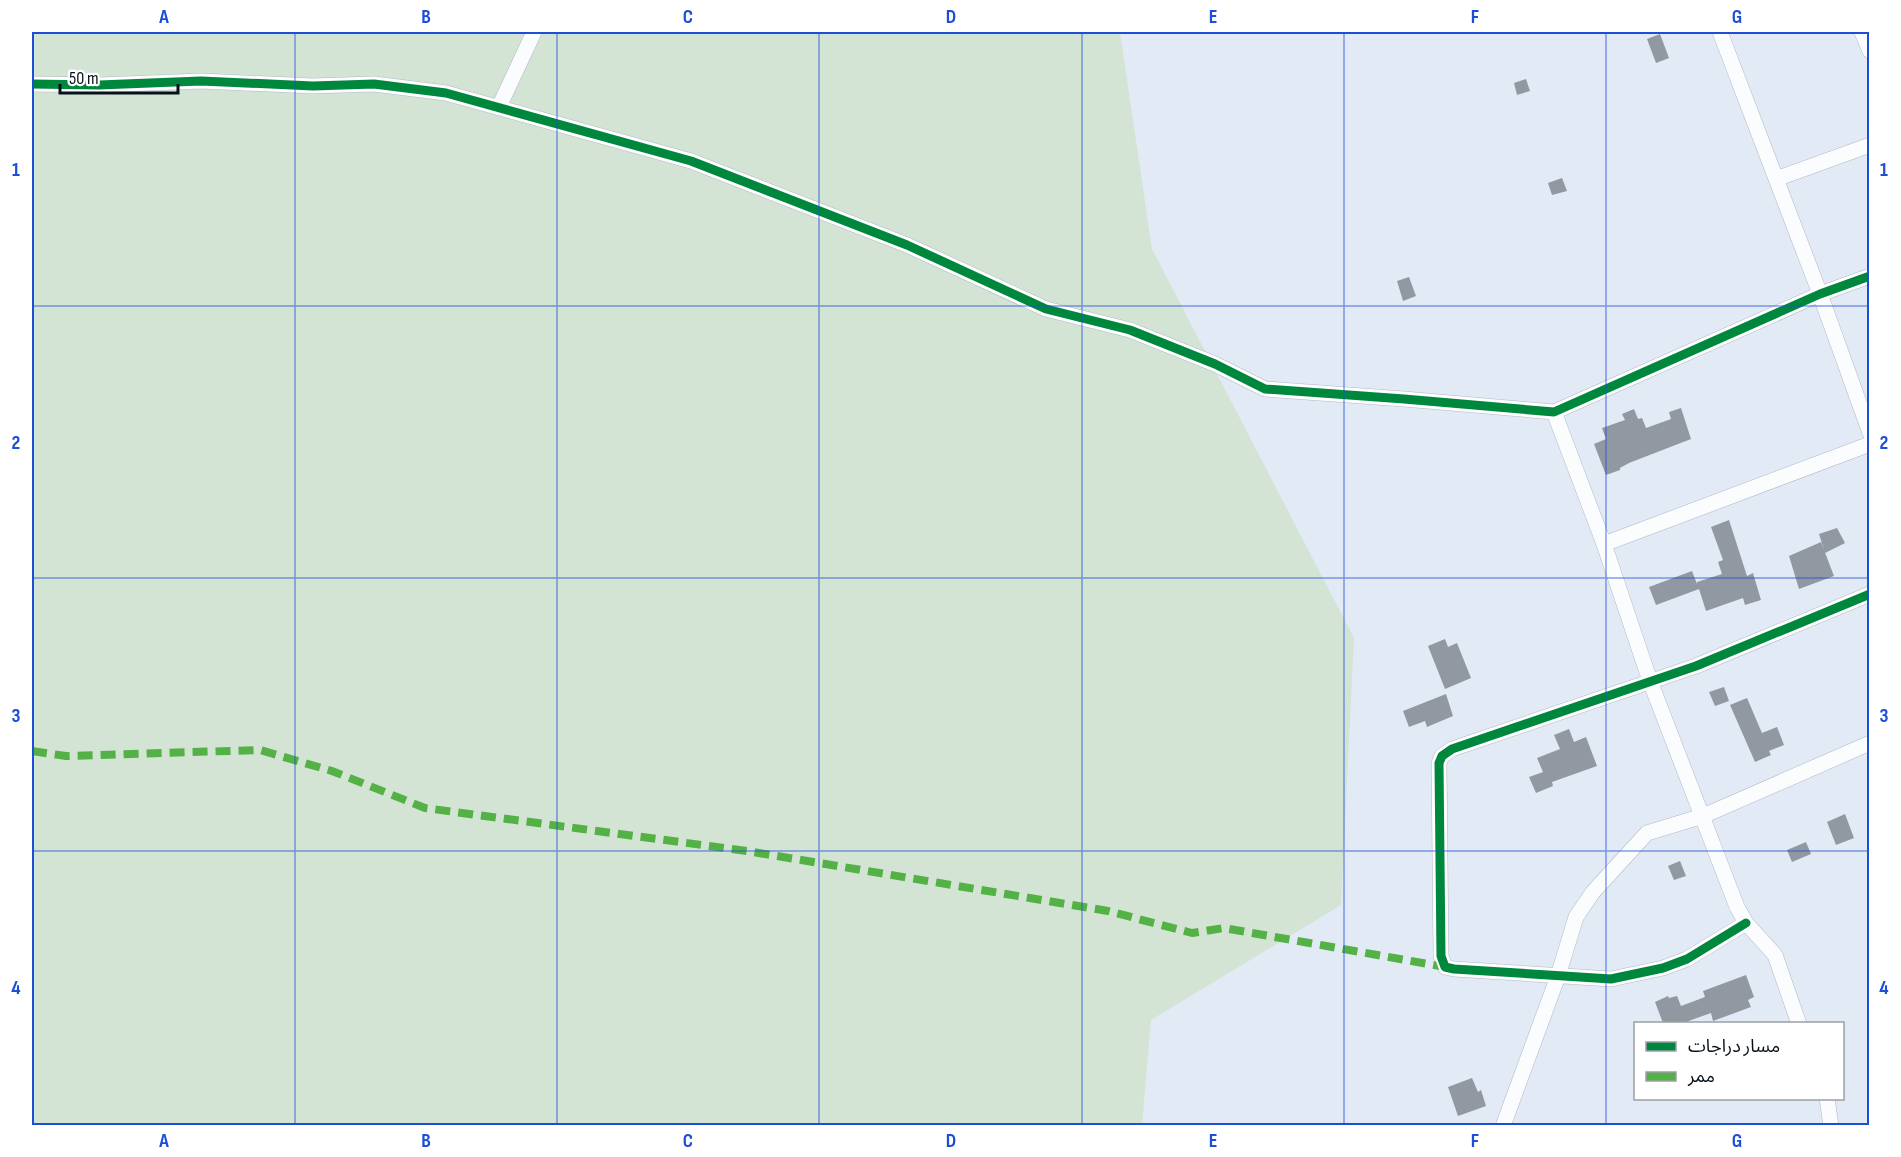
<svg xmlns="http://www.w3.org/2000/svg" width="1901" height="1157" font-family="'Sofia Sans Condensed','Noto Sans Arabic',sans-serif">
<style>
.green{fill:#d3e4d5}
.building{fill:#9298a2}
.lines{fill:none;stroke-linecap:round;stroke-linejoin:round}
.minor-casing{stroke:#b1b9c4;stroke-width:16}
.minor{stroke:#fbfcfe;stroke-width:15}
.quiet{stroke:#54b145;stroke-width:8;stroke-dasharray:15 8;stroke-linecap:butt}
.cycleway-casing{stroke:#fff;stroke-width:13}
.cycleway{stroke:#00873e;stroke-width:9}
.grid{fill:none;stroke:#1d4ed8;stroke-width:1.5;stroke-opacity:0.55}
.neatline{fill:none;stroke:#1d4ed8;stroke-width:2}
.grid-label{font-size:20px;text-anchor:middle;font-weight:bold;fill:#1d4ed8}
</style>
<rect width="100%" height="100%" fill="#e2eaf5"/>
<path class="green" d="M32,32h1088l32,217 202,389 -13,267 -190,115 -9,105h-1110z"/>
<path class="building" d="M1660,34l9,24 -13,5 -9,-24z
M1526,79l4,12 -13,4 -3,-12z
M1562,178l5,13 -15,4 -4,-12z
M1409,277l7,19 -13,5 -6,-20z
M1681,408l10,31 -62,24 -9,5v2l-14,5 -12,-31 12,-5 -4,-11 23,-8 -3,-6 12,-5 4,10 4,-1 4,10 25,-9 -2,-7z
M1729,520l18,56 6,-3 8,27 -16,5 -2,-7 -37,13 -7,-22 -43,16 -7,-18 43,-16 5,13v-2l25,-8 -4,-12 5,-2 -12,-33z
M1837,528l8,15 -20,10 -6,-19z
M1821,542l13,34 -35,13 -10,-33z
M1445,639l3,8 9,-4 14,35 -26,11 -17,-43z
M1724,687l5,14 -14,5 -6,-14z
M1446,694l7,22 -26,11 -2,-6 -16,6 -6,-16z
M1747,698l15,35 15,-6 7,18 -15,6 2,4 -16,7 -25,-57z
M1569,729l5,13 12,-5 11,29 -45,16 1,4 -17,7 -7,-16 14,-5 -6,-14 23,-9 -6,-14z
M1845,814l9,24 -18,7 -9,-23z
M1806,842l5,12 -19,8 -5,-12z
M1680,861l6,15 -12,4 -6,-14z
M1746,975l8,22 -6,3 3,7 -38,14 -2,-8 -28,10h-20l-8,-21 13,-6 1,2 8,-2 4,10 24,-9 -2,-6z
M1472,1078l6,14 3,-2 5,16 -28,10 -10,-29z"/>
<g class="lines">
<defs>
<path id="minor" d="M1720,32l100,262 50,139
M1862,32l8,19
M32,84l67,1 102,-4 112,5 61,-2 72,9 245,68 216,84 139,64 84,21 85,34 50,25 139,10 150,13 266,-118 50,-18
M499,107l35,-75
M1776,179l94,-34
M1554,412l50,132 46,137 87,226 9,16 29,32 24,69
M1604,544l266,-100
M1746,923l-59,36 -24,9 -52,11 -157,-10 -9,-2 -4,-11 -2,-193 3,-7 10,-7 244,-83 174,-72
M1827,1098l4,28
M1503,1126l55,-150 18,-59 17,-25 54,-59 56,-17 167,-73"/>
</defs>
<use href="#minor" class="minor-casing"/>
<use href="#minor" class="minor"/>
<path class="quiet" d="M32,751l34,5 194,-6 72,21 93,37 322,43 361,60 84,22 32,-5 221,39"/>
<defs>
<path id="cycleway" d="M32,84l67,1 102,-4 112,5 61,-2 72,9 245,68 216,84 139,64 84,21 85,34 50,25 139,10 150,13 266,-118 50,-18
M1746,923l-59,36 -24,9 -52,11 -157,-10 -9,-2 -4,-11 -2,-193 3,-7 10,-7 244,-83 174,-72"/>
</defs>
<use href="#cycleway" class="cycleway-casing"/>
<use href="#cycleway" class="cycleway"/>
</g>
<path class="grid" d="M295,32v1094M557,32v1094M819,32v1094M1082,32v1094M1344,32v1094M1606,32v1094M32,306h1838M32,578h1838M32,851h1838"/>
<rect width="1901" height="1157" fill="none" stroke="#ffffff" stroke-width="66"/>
<rect x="1634" y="1022" width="210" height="78" fill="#ffffff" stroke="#9c9fa4" stroke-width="1.5"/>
<rect x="1646" y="1042" width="30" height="9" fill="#00873e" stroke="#9c9fa4" stroke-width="1.5"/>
<text x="1688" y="1052" font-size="18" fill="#08101b">مسار دراجات</text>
<rect x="1646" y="1072" width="30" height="9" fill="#54b145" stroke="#9c9fa4" stroke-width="1.5"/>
<text x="1688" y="1082" font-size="18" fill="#08101b">ممر</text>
<path d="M60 84v9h118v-9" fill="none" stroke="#08101b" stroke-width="3"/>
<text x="69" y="84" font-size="18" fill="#08101b" stroke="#ffffff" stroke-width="4.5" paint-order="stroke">50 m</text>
<rect x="33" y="33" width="1835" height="1091" class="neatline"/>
<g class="grid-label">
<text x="164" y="23">A</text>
<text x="426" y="23">B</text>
<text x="688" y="23">C</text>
<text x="951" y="23">D</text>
<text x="1213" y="23">E</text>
<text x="1475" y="23">F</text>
<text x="1737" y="23">G</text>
<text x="16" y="176">1</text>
<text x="1884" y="176">1</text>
<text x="16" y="449">2</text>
<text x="1884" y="449">2</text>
<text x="16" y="722">3</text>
<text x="1884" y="722">3</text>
<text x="16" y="994">4</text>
<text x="1884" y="994">4</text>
<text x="164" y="1147">A</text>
<text x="426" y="1147">B</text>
<text x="688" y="1147">C</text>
<text x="951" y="1147">D</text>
<text x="1213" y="1147">E</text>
<text x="1475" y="1147">F</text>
<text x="1737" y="1147">G</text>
</g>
</svg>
